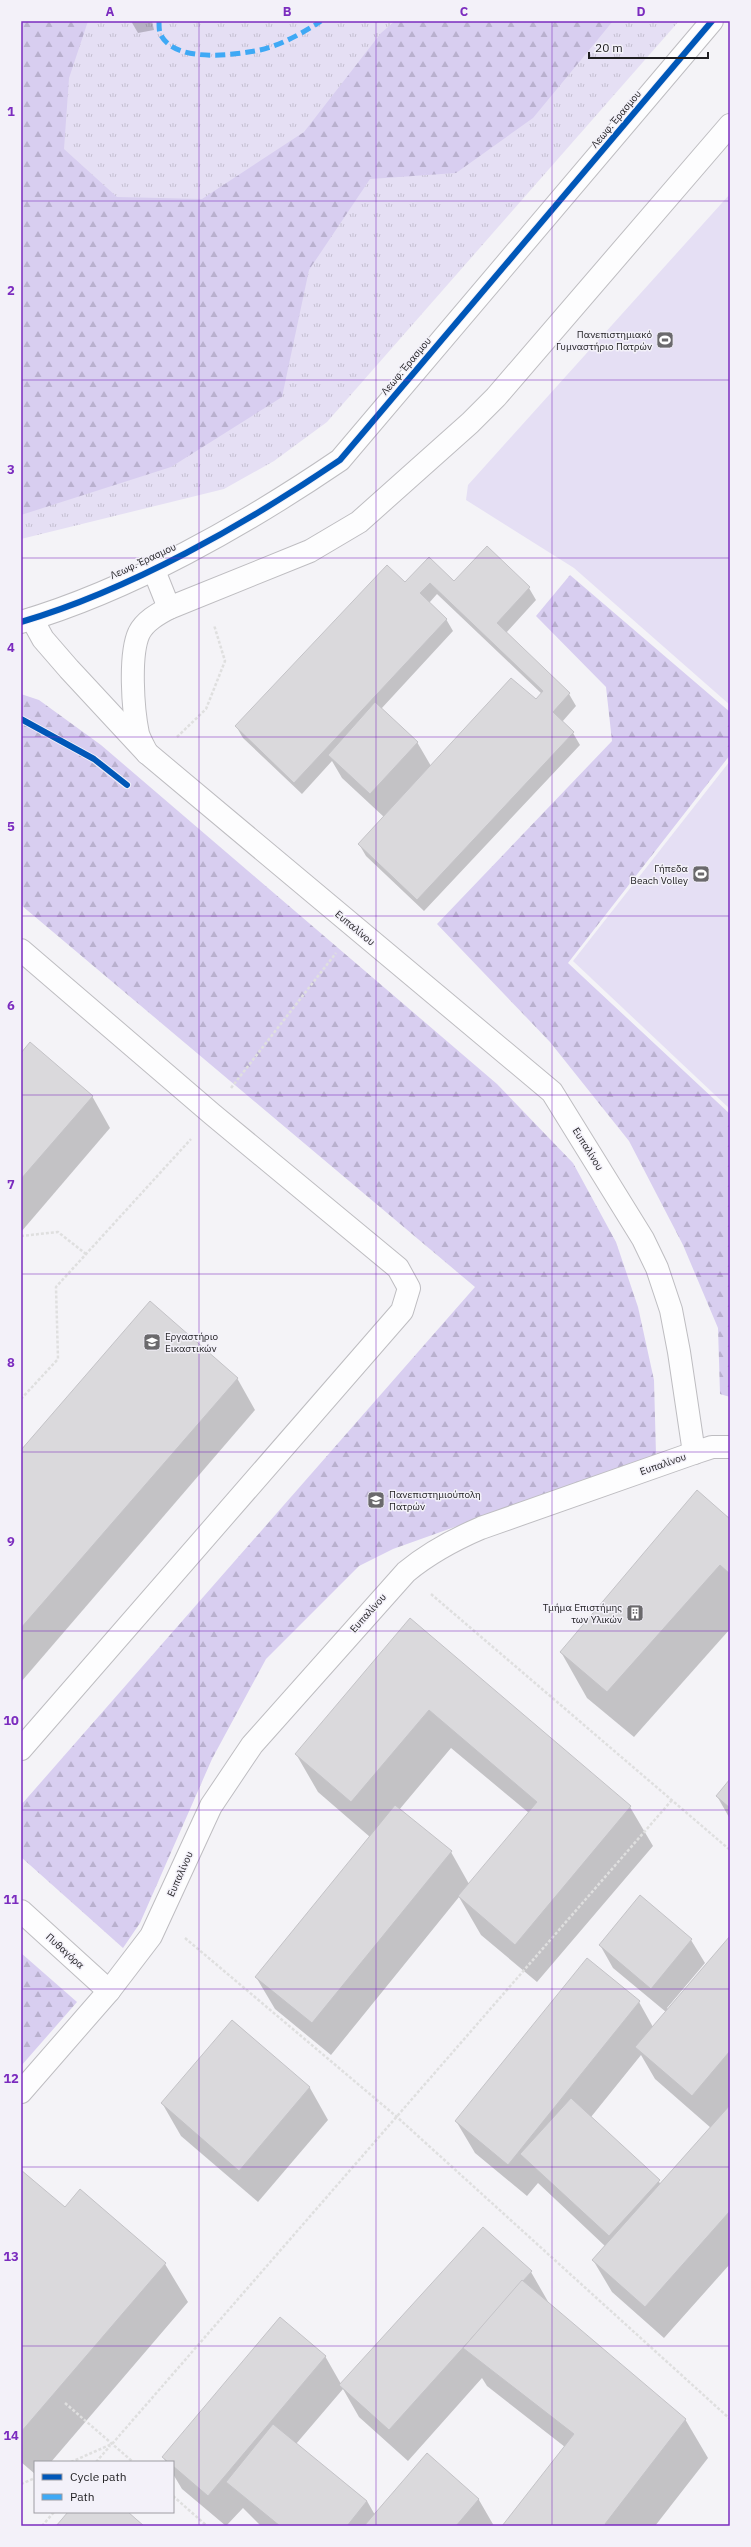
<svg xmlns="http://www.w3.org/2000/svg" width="751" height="2547" font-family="'IBM Plex Sans',sans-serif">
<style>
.grass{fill:url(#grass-tufts)}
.forest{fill:url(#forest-firs)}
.pitch{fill:#e5dff4}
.shadow{fill:#0003;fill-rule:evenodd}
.building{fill:#dad9dc;stroke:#c4c3c7}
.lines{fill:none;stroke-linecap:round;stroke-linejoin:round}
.service-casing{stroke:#bebdc1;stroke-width:24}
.minor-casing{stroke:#bebdc1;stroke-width:24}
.tertiary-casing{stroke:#bebdc1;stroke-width:24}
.path{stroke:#dfdfdf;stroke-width:2.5;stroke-dasharray:3 2;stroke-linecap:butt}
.service{stroke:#fdfdfe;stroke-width:22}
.minor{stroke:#fdfdfe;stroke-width:22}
.tertiary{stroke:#fdfdfe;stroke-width:22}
.quiet{stroke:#3fa9f5;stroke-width:5;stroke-dasharray:10 5;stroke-linecap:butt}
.cycleway-casing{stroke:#f3f1f9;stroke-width:8}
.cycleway{stroke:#0057b8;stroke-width:6}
.grid{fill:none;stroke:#7b2cbf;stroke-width:1;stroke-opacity:0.55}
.labels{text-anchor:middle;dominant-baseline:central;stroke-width:3;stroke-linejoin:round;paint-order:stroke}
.street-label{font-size:10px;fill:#1f1e21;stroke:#f3f1f9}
.poi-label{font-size:10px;fill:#1f1e21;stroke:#f3f1f9;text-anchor:end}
.neatline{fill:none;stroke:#7b2cbf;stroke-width:1.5}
.grid-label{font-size:13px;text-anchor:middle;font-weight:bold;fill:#7b2cbf}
</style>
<defs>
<pattern id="grass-tufts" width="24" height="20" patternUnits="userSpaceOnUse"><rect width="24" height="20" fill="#e5dff4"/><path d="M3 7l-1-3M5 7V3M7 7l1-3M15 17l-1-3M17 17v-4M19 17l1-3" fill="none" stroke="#c4bfd1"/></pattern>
<pattern id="forest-firs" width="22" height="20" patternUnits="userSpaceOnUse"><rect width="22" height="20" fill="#d8cef0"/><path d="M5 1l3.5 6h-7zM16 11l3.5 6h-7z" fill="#b9b0ce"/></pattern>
</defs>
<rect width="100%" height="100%" fill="#f4f3f7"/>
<path class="grass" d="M21 21H679L327 422 274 461 224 489 21 539Z"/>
<g class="forest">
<path d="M21 21H88L69 78 64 149 117 197 202 199 304 132 381 33 395 21H613L533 118 456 173 370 179 309 270 282 397 171 467 21 515Z"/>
<path d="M570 575 730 712V755L568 963 730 1114V1397L720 1394 718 1328 683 1245 629 1141 550 1042 437 924 612 741 606 687 536 616Z"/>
<path d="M21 694 39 700 101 745 497 1084 573 1163 616 1242 638 1307 654 1380 656 1455 393 1549 359 1566 266 1659 212 1759 140 1923 123 1948 21 1857V1805L475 1287 21 905Z"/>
<path d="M21 1953 77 2002 21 2066Z"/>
</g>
<g class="pitch">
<path d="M730 194V705L574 568 466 500 468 485Z"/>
<path d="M730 761V1109L573 961Z"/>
</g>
<g class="shadow">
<path d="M131 21H152L154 30 138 33Z"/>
<path d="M487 548 529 588 536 600 506 633 569 694 576 706 562 722 573 733 580 745 424 911 366 856 359 844 384 817 342 778 332 761 302 794 243 738 236 726 405 584 429 559 454 582ZM437 594 542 694 536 701 431 766 417 742 381 709 453 631 446 619 429 603Z"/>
<path d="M21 1055 92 1096 110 1128 21 1232Z"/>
<path d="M237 1378 255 1410 21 1682V1452Z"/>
<path d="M730 1520V1629L634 1737 587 1698 561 1652Z"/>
<path d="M410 1619 630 1807 653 1846 537 1982 481 1935 459 1897 331 2055 275 2009 256 1977 370 1837 318 1792 296 1754ZM451 1748 529 1813 469 1884 451 1852 399 1810Z"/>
<path d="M730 1781V1819L717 1796Z"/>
<path d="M640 1897 691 1940 705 1963 667 2008 668 2009 730 1937V2264L664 2338 612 2292 593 2260 605 2246 538 2183 527 2196 475 2153 456 2121 639 2002 653 2027 666 2012 613 1968 600 1945ZM641 2055 655 2079 711 2128 661 2184 591 2117Z"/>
<path d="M233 2021 310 2088 328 2120 258 2202 181 2136 162 2103Z"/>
<path d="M21 2171 65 2209 165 2264 188 2302 51 2462H35V2474L21 2462Z"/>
<path d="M531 2272 550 2305 685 2419 708 2458 655 2526H504L565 2447 487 2386 482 2378 408 2461 359 2417 343 2389 296 2444 367 2501 375 2515 427 2455 479 2500 494 2526H261L243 2508 226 2526 182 2489 173 2474V2462H166L163 2457 325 2356 341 2384Z"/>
</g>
<g class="building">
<path d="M487 546 530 587 497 623 570 693 553 712 574 732 417 900 358 844 511 678 536 699 543 691 430 583 420 593 447 619 294 783 235 726 387 565 405 582 429 557 454 581Z"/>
<path d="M375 702 418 742 370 794 328 755Z"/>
<path d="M30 1042 93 1096 21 1179V1053Z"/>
<path d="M150 1301 238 1378 21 1628V1450Z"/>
<path d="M697 1490 730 1519V1574L720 1565 607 1692 560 1652Z"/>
<path d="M410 1618 631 1806 515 1945 458 1896 537 1802 429 1710 351 1802 295 1754Z"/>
<path d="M730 1779V1808L716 1796Z"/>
<path d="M395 1805 452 1851 312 2023 255 1977Z"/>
<path d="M640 1895 692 1939 651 1989 599 1945Z"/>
<path d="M730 1936V2051L692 2096 635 2047Z"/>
<path d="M587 1958 640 2001 508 2165 455 2121Z"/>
<path d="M232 2020 310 2087 239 2171 161 2103Z"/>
<path d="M571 2098 660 2180 609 2236 520 2154Z"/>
<path d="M730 2105V2211L645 2307 592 2260Z"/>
<path d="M21 2170 65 2207 80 2189 166 2263 21 2432Z"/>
<path d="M483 2227 532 2271 389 2430 339 2385Z"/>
<path d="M522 2280 686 2419 605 2524 607 2526H502L574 2434 463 2348Z"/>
<path d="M280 2317 326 2356 208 2496 173 2466V2462H168L162 2457Z"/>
<path d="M273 2424 367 2501 347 2526H280L226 2482Z"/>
<path d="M427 2453 479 2499 456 2526H364Z"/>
<path d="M68 2512H128L144 2526H56Z"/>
</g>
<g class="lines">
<g class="service-casing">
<g id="service">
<path d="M32 619 43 639 69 669 147 753 552 1092 643 1239 657 1268 671 1310 679 1352 694 1453"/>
<path d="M21 950 212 1114 398 1268 409 1288 402 1311 21 1749"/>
<path d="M21 1911 109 1991"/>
<path d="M21 2092 109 1991 151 1936 211 1806 252 1745 406 1572C429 1553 453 1540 481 1528L694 1453 712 1447H730"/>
</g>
</g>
<g class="minor-casing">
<g id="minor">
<path d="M153 568 169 608 310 551 359 522 470 423 496 397 730 125"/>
<path d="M147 753C144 747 140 740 138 734 133 710 129 655 139 633 145 621 158 614 169 608"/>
</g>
</g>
<g class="tertiary-casing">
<path id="tertiary" d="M21 622C130 590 246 524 340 460L712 21"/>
</g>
<g class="path">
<path d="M177 737 206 709 225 661 214 625"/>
<path d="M231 1088 336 953"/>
<path d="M21 1236 58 1232 86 1254"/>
<path d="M21 1399 58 1359 56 1287 191 1139"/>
<path d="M431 1594 730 1850"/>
<path d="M185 1938 397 2117 730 2419"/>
<path d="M65 2403 133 2462"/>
<path d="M71 2462 112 2444 672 1800"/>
<path d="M96 2462 110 2446"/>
<path d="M21 2484 35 2478"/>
<path d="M173 2496 207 2526"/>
<path d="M42 2526 54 2512"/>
</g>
<use href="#service" class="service"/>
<use href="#minor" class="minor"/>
<use href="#tertiary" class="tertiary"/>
<path class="quiet" d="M159 21C159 25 159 30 160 33 173 64 235 55 260 50 281 45 303 33 321 21"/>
<g class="cycleway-casing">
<g id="cycleway">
<path d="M21 622C130 590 246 524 340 460L712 21"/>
<path d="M21 719 94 759 127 785"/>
</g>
</g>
<use href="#cycleway" class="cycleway"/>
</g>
<path class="grid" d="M199 21V2526M376 21V2526M552 21V2526M21 201H730M21 380H730M21 558H730M21 737H730M21 916H730M21 1095H730M21 1274H730M21 1452H730M21 1631H730M21 1810H730M21 1989H730M21 2167H730M21 2346H730"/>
<defs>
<g id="stadium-square" transform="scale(0.9)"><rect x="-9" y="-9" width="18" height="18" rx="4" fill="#6a696c" stroke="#f3f1f9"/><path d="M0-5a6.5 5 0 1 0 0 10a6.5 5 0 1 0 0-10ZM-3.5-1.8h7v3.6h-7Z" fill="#fff"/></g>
<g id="university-square" transform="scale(0.9)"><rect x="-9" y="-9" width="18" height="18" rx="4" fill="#6a696c" stroke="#f3f1f9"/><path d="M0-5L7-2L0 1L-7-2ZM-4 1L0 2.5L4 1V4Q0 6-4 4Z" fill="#fff"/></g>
<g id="building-square" transform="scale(0.9)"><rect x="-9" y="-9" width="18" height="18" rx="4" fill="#6a696c" stroke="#f3f1f9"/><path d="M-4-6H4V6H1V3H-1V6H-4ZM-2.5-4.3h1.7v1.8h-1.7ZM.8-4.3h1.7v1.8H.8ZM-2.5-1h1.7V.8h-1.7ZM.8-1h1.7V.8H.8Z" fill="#fff"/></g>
</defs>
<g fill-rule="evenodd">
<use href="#stadium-square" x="665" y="340"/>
<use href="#stadium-square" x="701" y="874"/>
<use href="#university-square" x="152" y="1342"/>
<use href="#university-square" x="376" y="1500"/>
<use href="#building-square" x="635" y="1613"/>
</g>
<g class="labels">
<g class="street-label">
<text transform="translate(616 119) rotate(-50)">Λεωφ. Έρασμου</text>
<text transform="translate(406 366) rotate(-50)">Λεωφ. Έρασμου</text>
<text transform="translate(143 561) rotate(-25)">Λεωφ. Έρασμου</text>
<text transform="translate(355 928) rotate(40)">Ευπαλίνου</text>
<text transform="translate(588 1149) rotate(58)">Ευπαλίνου</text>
<text transform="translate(663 1464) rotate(-19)">Ευπαλίνου</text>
<text transform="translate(368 1613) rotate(-48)">Ευπαλίνου</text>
<text transform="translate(180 1874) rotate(-66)">Ευπαλίνου</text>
<text transform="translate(65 1951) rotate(42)">Πυθαγόρα</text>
</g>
<g class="poi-label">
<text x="652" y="334">Πανεπιστημιακό<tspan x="652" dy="12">Γυμναστήριο Πατρών</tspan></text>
<text x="688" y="868">Γήπεδα<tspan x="688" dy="12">Beach Volley</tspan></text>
<text x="165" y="1336" text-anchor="start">Εργαστήριο<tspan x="165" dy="12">Εικαστικών</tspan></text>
<text x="389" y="1494" text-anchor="start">Πανεπιστημιούπολη<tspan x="389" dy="12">Πατρών</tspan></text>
<text x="622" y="1607">Τμήμα Επιστήμης<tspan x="622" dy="12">των Υλικών</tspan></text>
</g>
</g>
<rect width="751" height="2547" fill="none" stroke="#f3f1f9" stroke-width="44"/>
<rect x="34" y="2461" width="140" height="52" fill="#f3f1f9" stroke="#9e9da3"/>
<rect x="42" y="2474" width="20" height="6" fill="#0057b8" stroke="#9e9da3"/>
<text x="70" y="2481" font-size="12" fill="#1f1e21">Cycle path</text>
<rect x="42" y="2494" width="20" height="6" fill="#3fa9f5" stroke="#9e9da3"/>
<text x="70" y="2501" font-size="12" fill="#1f1e21">Path</text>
<path d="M589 52v6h119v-6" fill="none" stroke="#1f1e21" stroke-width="2"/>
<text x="595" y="52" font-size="12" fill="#1f1e21" stroke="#f3f1f9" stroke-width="3" paint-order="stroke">20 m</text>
<rect x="22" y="22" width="707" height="2503" class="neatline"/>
<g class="grid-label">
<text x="110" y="16">A</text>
<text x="287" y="16">B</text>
<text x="464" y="16">C</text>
<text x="641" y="16">D</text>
<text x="11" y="116">1</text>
<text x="11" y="295">2</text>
<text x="11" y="474">3</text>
<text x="11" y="652">4</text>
<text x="11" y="831">5</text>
<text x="11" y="1010">6</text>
<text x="11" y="1189">7</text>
<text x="11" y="1367">8</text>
<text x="11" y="1546">9</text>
<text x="11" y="1725">10</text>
<text x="11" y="1904">11</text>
<text x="11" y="2083">12</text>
<text x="11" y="2261">13</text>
<text x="11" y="2440">14</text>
</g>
</svg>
